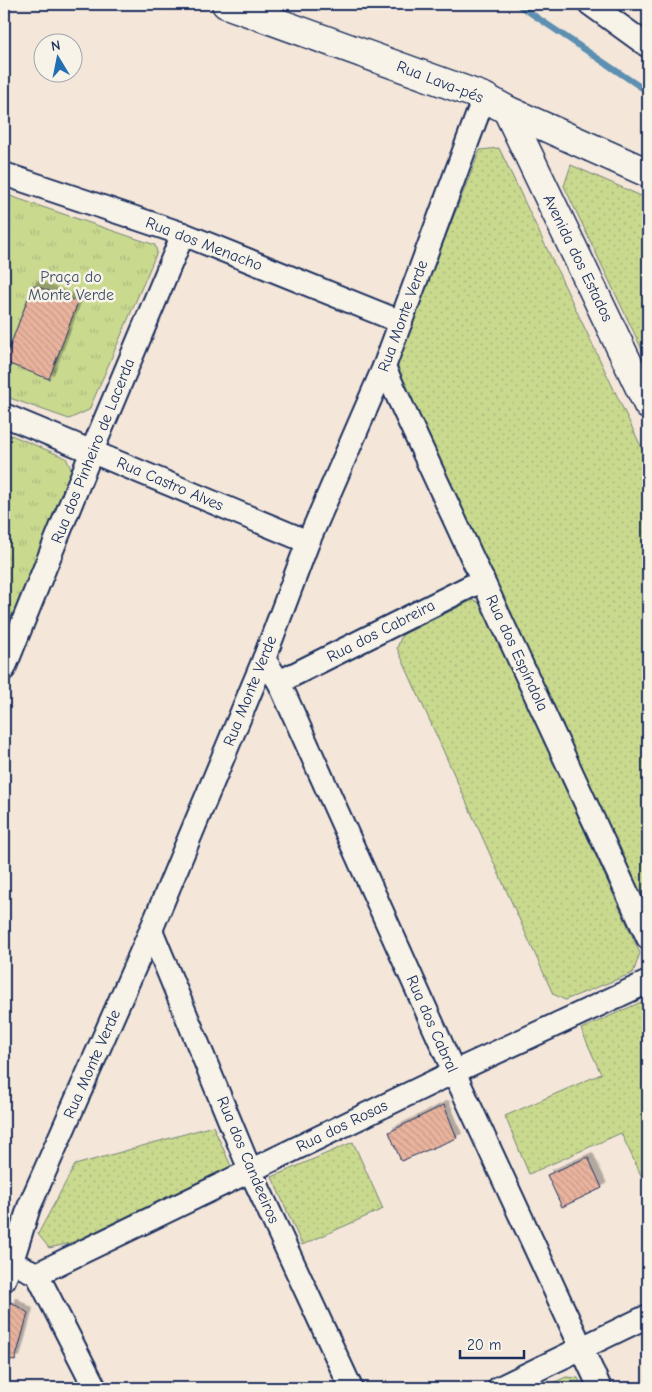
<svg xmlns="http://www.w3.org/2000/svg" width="652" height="1392" font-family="'Comic Neue',sans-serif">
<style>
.grass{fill:url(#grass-dots);stroke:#728476}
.park{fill:url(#park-tufts);stroke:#728476}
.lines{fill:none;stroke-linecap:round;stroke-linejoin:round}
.stream{stroke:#5c8fb1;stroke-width:6}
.building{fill:url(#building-back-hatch);stroke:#1b2f5e;filter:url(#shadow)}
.street-casing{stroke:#1b2f5e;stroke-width:26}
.secondary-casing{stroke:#1b2f5e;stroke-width:31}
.street{stroke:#f7f3e8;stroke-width:22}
.secondary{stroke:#f7f3e8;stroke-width:28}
.labels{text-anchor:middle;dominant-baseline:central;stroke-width:5;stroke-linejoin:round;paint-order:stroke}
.street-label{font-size:16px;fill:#1b2f5e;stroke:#f7f3e8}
.park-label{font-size:16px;fill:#3e5168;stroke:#f7f3e8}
</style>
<defs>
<pattern id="grass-dots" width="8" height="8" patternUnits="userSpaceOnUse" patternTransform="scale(1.25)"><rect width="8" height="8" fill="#c9d98e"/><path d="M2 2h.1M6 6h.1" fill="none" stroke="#acbb7d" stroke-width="1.8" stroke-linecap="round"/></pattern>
<pattern id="park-tufts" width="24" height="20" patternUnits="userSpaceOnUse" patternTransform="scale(1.25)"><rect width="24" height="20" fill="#c9d98e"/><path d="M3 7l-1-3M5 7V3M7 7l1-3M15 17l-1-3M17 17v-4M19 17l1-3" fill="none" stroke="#acbb7d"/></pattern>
<pattern id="building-back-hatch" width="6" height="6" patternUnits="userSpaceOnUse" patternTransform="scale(1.25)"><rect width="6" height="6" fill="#e9b39d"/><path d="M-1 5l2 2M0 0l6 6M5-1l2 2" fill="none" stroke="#c79a8a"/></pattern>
<filter id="shadow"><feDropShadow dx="4.5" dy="-4.5" stdDeviation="0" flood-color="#0004"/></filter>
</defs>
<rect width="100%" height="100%" fill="#f4e6d9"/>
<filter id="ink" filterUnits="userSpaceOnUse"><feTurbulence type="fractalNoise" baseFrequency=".02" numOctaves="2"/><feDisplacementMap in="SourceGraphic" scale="10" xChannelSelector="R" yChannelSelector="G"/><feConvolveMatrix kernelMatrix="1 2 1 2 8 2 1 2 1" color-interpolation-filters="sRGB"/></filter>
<g filter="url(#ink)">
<g class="grass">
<path d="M499 148 648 461V910L400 384 397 359 480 150Z"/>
<path d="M571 165 648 199V362L564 186Z"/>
<path d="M473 600 481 603 640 953 633 973 565 1000 553 994 397 648 402 635Z"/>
<path d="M648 999V1190L621 1133 529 1174 505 1116 601 1074 581 1029Z"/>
<path d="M213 1126 231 1166 71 1243 49 1248 38 1234 75 1165Z"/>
<path d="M353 1142 383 1209 302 1245 272 1177Z"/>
<path d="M566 1377 578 1378 583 1388H542Z"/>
</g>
<g class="park">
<path d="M4 194 155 245 157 252 89 410 69 419 4 396Z"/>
<path d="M4 432 66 458 72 471 4 636Z"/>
</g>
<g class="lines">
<path class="stream" d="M517 4 648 92"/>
</g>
<g class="building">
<path d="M33 285 78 302 49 379 4 362Z"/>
<path d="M444 1105 457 1138 401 1161 389 1132Z"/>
<path d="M588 1157 602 1188 562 1207 547 1175Z"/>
<path d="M11 1302 28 1313 15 1361 4 1358V1328Z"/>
</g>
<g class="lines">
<g class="street-casing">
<g id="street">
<path d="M590 4 648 46"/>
<path d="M4 174 183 234 401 322"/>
<path d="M384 367 648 938"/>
<path d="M4 415 308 542"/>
<path d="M264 659 279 682 454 1072 600 1388"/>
<path d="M4 669 92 451 183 234"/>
<path d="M279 682 483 580"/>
<path d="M151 930 250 1170 351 1388"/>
<path d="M24 1268 37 1274 95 1388"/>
<path d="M37 1274 454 1072 648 982"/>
<path d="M4 1280 12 1261 29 1207 151 930 264 659 308 542 384 367 484 97"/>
<path d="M499 1388 648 1316"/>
</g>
</g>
<g class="secondary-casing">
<g id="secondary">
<path d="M226 4 484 97 507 110 648 173"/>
<path d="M507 110 648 405"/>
</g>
</g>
<use href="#street" class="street"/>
<use href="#secondary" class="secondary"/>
</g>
</g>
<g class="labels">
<g class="street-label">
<text transform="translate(440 82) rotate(21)">Rua Lava-pés</text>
<text transform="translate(204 244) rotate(21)">Rua dos Menacho</text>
<text transform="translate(578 258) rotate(64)">Avenida dos Estados</text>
<text transform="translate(403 316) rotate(-70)">Rua Monte Verde</text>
<text transform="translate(93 451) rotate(-68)">Rua dos Pinheiro de Lacerda</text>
<text transform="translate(170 484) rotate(23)">Rua Castro Alves</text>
<text transform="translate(381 631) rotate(-27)">Rua dos Cabreira</text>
<text transform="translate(517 653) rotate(65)">Rua dos Espíndola</text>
<text transform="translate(250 691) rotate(-68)">Rua Monte Verde</text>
<text transform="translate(432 1024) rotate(66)">Rua dos Cabral</text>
<text transform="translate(92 1064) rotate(-66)">Rua Monte Verde</text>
<text transform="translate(342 1126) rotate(-26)">Rua dos Rosas</text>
<text transform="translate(248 1160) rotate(67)">Rua dos Candeeiros</text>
</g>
<g class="park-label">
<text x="71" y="277">Praça do<tspan x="71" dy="18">Monte Verde</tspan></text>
</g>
</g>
<rect width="652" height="1392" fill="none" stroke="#f7f3e8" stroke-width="20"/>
<rect x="10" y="10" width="632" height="1372" fill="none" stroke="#1b2f5e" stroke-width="2" filter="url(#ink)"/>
<g transform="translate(58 58) rotate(350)"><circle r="24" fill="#f7f3e8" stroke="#9fa5b1"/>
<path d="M0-4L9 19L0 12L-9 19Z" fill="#1f6fb2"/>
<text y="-8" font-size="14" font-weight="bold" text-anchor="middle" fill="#1b2f5e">N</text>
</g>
<path d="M460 1350v8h64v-8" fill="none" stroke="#1b2f5e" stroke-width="2.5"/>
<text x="467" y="1350" font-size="15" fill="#1b2f5e" stroke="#f7f3e8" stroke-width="4" paint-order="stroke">20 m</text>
</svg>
